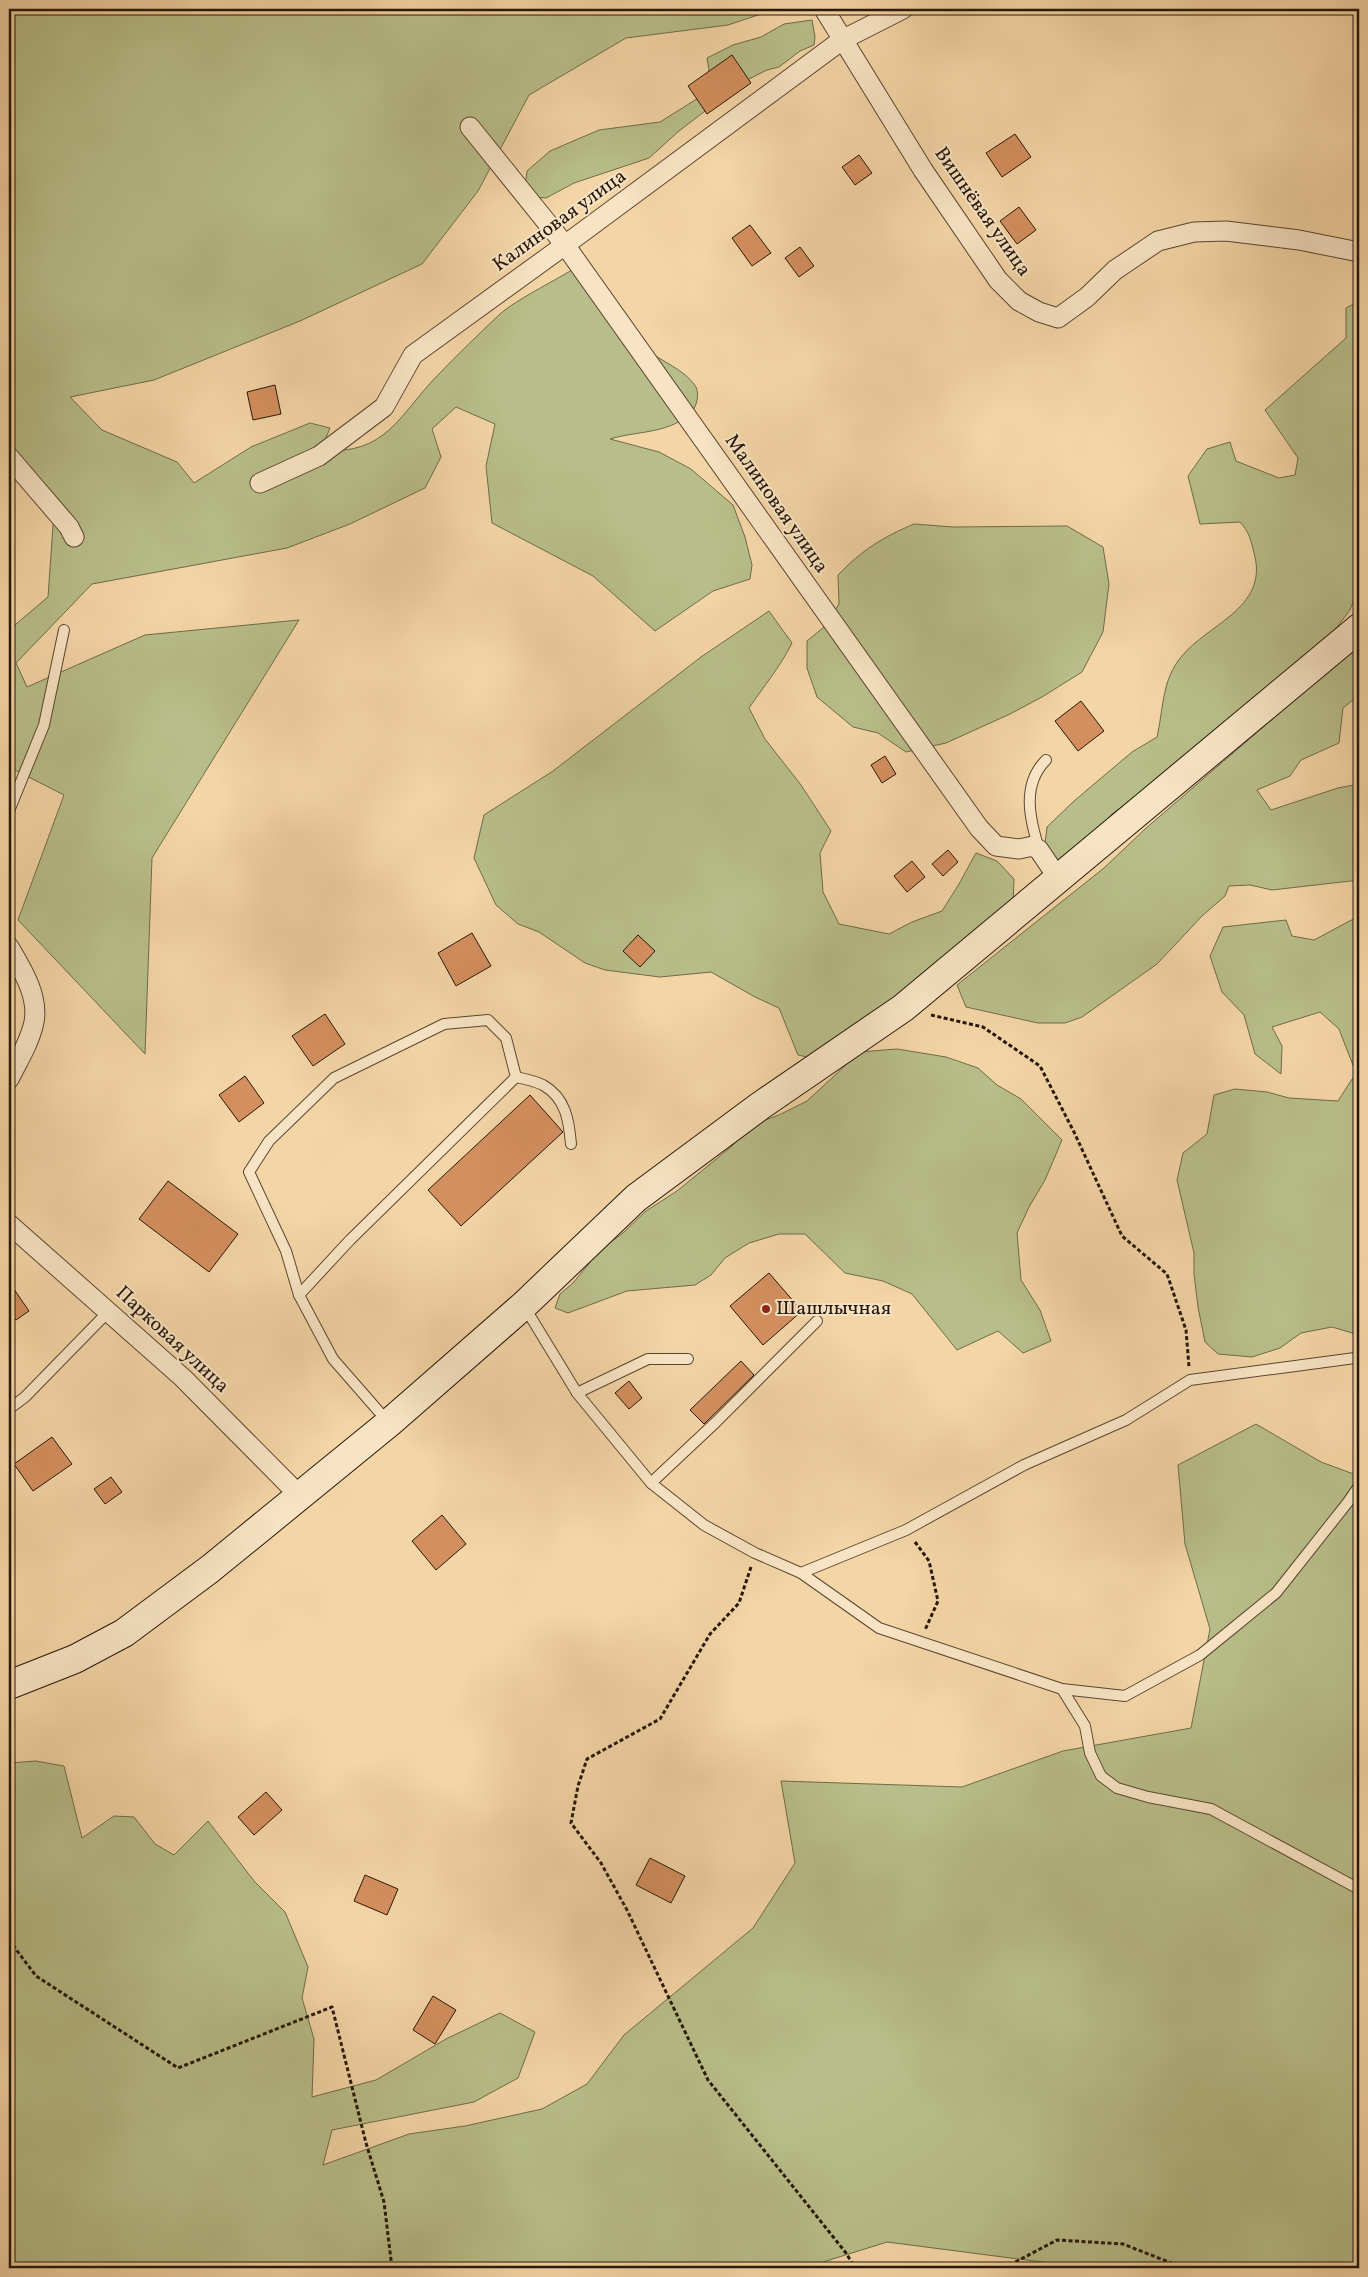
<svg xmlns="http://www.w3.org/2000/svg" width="1368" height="2277" font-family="Vollkorn,serif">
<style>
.green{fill:#b8be89;stroke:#6f6a4a}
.building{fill:#d48f5f;stroke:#26170a}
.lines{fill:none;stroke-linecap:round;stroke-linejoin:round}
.service-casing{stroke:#5a4631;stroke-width:12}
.minor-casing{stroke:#5a4631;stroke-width:21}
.secondary-casing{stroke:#26170a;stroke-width:30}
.path{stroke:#26170a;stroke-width:3;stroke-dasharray:4 2.5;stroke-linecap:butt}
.service{stroke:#f8e4c5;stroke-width:10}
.minor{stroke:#f8e4c5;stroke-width:19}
.secondary{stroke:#f8e4c5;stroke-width:28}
.poi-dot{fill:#8f2418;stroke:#f8e4c5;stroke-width:2}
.labels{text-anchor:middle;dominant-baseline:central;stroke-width:4;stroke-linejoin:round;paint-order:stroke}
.street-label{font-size:20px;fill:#26170a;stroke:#f8e4c5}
.poi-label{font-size:20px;fill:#26170a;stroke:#f8e4c5;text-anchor:start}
</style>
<rect width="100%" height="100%" fill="#f4d5a6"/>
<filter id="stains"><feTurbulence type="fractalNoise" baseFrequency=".004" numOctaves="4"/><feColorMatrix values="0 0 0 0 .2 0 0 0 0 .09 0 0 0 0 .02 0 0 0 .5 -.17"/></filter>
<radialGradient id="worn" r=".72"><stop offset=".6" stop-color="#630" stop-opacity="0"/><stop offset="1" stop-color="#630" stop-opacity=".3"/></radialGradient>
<g class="green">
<path d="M9 9H776L728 25 626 38 529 95 478 191 422 264 300 321 154 380 70 397 102 430 177 462 194 483 251 447 310 423 330 428 321 450C386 456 399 415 437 376 457 355 479 334 500 314 516 300 552 282 572 270 596 296 620 323 645 348 661 362 685 369 696 387 700 396 696 409 689 415 666 434 636 431 610 439L659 452 691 469 733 505 745 537 752 565 750 579 713 591 655 631 593 576 492 523 486 466 495 424 456 407 432 429 441 457 425 488 350 524 287 548 92 584 16 663 27 687 145 635 299 620 152 858 145 1054 18 920 64 795 9 767V630L48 597 55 497 9 473Z"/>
<path d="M812 20 815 37 814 45 800 51 779 67 767 70 743 82 679 131 649 158 574 183 546 198 524 196 527 171 550 151 599 130 660 122 703 95 709 70 707 58 733 45 761 37 784 24Z"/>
<path d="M1359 301V585L1350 610 1331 635 1183 761 1112 814 1080 851 1060 863 1043 860 1047 827 1074 801 1132 752 1157 737C1163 711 1162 683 1178 661 1204 624 1270 610 1254 553 1251 540 1249 532 1240 522L1200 524 1188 476 1207 449 1230 442 1236 461 1279 478 1295 475 1298 458 1265 410 1346 338V308Z"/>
<path d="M914 524 953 527 1067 526 1103 547 1109 584 1103 632 1082 672 1042 697 1010 714 946 743 906 752 878 733 853 727 817 697 807 668V641L824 627 839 604 838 575C862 550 883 537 914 524Z"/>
<path d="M769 611 792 643C780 667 764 686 749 708L765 739 801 785 831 831 820 853 823 892 839 924 889 934 912 922 942 911 959 884 976 853 997 861 1014 879 1013 905 976 938 812 1058 798 1055 779 1008 755 997 711 972 660 977 605 970 585 963 539 932 518 924 496 905 474 858 484 815 553 771 701 657Z"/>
<path d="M1359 639V695L1343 708 1339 743 1301 760 1290 776 1257 790 1271 810 1338 788 1359 784V880L1272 890 1250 885 1229 886 1225 896 1202 916 1157 964 1082 1017 1065 1023H1038L966 1007 957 985 1104 868 1145 829 1283 710 1338 657Z"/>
<path d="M1359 916V1335L1332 1327 1301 1333 1280 1348 1252 1357 1218 1354 1205 1342 1198 1307 1194 1274V1253L1177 1180 1183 1153 1207 1134 1214 1095 1235 1089 1267 1092 1289 1098 1338 1101 1356 1073 1339 1029 1320 1012 1272 1027 1282 1046 1281 1074 1255 1054 1244 1015 1222 992 1210 956 1223 927 1286 920 1292 936 1314 940Z"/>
<path d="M897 1049 946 1057 978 1068 997 1085 1021 1099 1062 1140 1045 1180 1029 1207 1017 1233 1021 1280 1040 1310 1051 1341 1023 1353 998 1331 957 1350 912 1294 883 1281 845 1273 805 1234H779L749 1243 725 1258 711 1275 695 1285 627 1291 568 1313 555 1308 560 1294 573 1283 600 1250 623 1233 646 1211 677 1191 731 1147 754 1124 779 1115 807 1101 860 1052Z"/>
<path d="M1256 1424 1321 1462 1359 1476V2268H1088L887 2242 804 2268H9V1763L36 1761 64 1766 82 1838 114 1816 134 1817 155 1844 174 1855 208 1821 254 1881 285 1912 308 1967 302 1998 314 2039 312 2097 376 2080 446 2039 500 2013 535 2032 518 2078 474 2102 332 2130 323 2165 409 2134 465 2126 542 2109 587 2084 624 2035 753 1928 795 1863 781 1781 962 1787 1063 1751 1191 1728 1210 1629 1185 1544 1178 1465Z"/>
</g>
<g class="building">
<path d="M732 55 751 83 707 114 688 86Z"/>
<path d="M1015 134 1031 157 1002 177 986 153Z"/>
<path d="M859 155 872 173 855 185 842 167Z"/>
<path d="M1019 207 1036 230 1017 244 1000 221Z"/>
<path d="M750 225 771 253 752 266 732 238Z"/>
<path d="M800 247 814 266 799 277 785 258Z"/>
<path d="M275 385 281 414 253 420 247 392Z"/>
<path d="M1081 701 1104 731 1078 751 1055 721Z"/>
<path d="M885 756 896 774 882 783 871 765Z"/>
<path d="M948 850 958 862 943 876 932 864Z"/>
<path d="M912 861 925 877 907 892 894 876Z"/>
<path d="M472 933 491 966 456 986 438 953Z"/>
<path d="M638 935 655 951 640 967 623 951Z"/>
<path d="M325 1014 345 1044 313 1066 292 1036Z"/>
<path d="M245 1076 264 1103 239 1122 219 1095Z"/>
<path d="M530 1095 563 1132 461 1226 428 1190Z"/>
<path d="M168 1181 238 1234 209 1272 139 1219Z"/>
<path d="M769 1273 802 1311 763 1345 730 1306Z"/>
<path d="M9 1282 29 1311 16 1320 9 1311Z"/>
<path d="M741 1361 754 1375 704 1424 690 1410Z"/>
<path d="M629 1381 642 1398 629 1409 615 1393Z"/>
<path d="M52 1437 72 1464 33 1491 14 1464Z"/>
<path d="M111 1477 122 1492 105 1504 94 1489Z"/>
<path d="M442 1515 466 1544 436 1570 412 1541Z"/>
<path d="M266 1792 282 1810 254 1835 238 1817Z"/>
<path d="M650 1858 685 1876 671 1903 636 1885Z"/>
<path d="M365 1875 398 1889 387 1915 354 1901Z"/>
<path d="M433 1996 456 2010 435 2044 413 2030Z"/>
</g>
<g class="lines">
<g class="service-casing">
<g id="service">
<path d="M9 811 44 725 64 630"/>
<path d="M1039 849C1030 820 1021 785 1046 760"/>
<path d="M299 1295 350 1240 516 1077"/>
<path d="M524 1306 577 1393 651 1483 704 1525 755 1553 801 1573 879 1628 1062 1689 1125 1696 1200 1655 1276 1593 1348 1502 1359 1486"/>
<path d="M577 1393 648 1359H688"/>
<path d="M9 1409 25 1397 109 1311"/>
<path d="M388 1422 333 1359 299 1295 286 1251 249 1172 269 1141 334 1078 444 1024 488 1020 506 1038 516 1077C525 1079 535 1081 543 1085 566 1098 569 1121 571 1144"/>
<path d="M651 1483 716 1422 817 1321"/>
<path d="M801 1573 906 1530 1024 1465 1126 1420 1190 1380 1355 1358 1359 1361"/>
<path d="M1062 1689 1085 1726 1090 1753 1101 1776 1117 1788 1148 1797 1211 1809 1359 1889"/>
</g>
</g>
<g class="minor-casing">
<g id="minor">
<path d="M824 9 923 170 998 280 1019 301 1039 312 1058 318 1087 297 1115 270 1158 241 1194 232 1226 231 1299 240 1359 252"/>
<path d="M470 127 565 245 979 828 996 846 1019 849 1033 846 1039 850 1058 878"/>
<path d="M9 457 69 527 74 537"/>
<path d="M260 483 319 456 384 407 413 355 565 245 842 40 903 9"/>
<path d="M9 947C22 969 39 996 34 1022 30 1042 18 1061 9 1079"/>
<path d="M9 1224 183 1378 299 1495"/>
</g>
</g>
<g class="secondary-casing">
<path id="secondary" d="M9 1685 75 1659 124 1633 210 1569 389 1423 524 1305 636 1198 760 1106 903 1008 1359 628"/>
</g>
<g class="path">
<path d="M931 1015 983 1027 1040 1066 1074 1132 1122 1236 1167 1274 1186 1330 1189 1367"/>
<path d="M915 1542 929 1561 938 1601 925 1630"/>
<path d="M751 1567 739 1603 710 1634 660 1719 587 1759 578 1786 571 1823 601 1863 627 1910 708 2080 846 2253 855 2268"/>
<path d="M9 1940 36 1976 178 2068 332 2007 366 2143 384 2202 392 2268"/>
<path d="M1004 2268 1057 2240 1123 2244 1184 2268"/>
</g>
<use href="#service" class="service"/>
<use href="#minor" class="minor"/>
<use href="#secondary" class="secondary"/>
</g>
<circle class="poi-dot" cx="766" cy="1309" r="5"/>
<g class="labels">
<g class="street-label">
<text transform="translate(982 212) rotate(55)">Вишнёвая улица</text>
<text transform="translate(560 221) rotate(-36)">Калиновая улица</text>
<text transform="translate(776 504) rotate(55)">Малиновая улица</text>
<text transform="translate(172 1340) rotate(43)">Парковая улица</text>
</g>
<g class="poi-label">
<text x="776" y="1309">Шашлычная</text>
</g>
</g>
<rect width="1368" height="2277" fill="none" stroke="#f4d5a6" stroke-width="30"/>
<rect x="10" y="10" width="1348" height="2257" fill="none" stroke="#26170a" stroke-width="2.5"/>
<rect x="15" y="15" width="1338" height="2247" fill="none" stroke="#26170a"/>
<rect width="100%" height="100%" filter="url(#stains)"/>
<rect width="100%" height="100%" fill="url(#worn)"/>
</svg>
